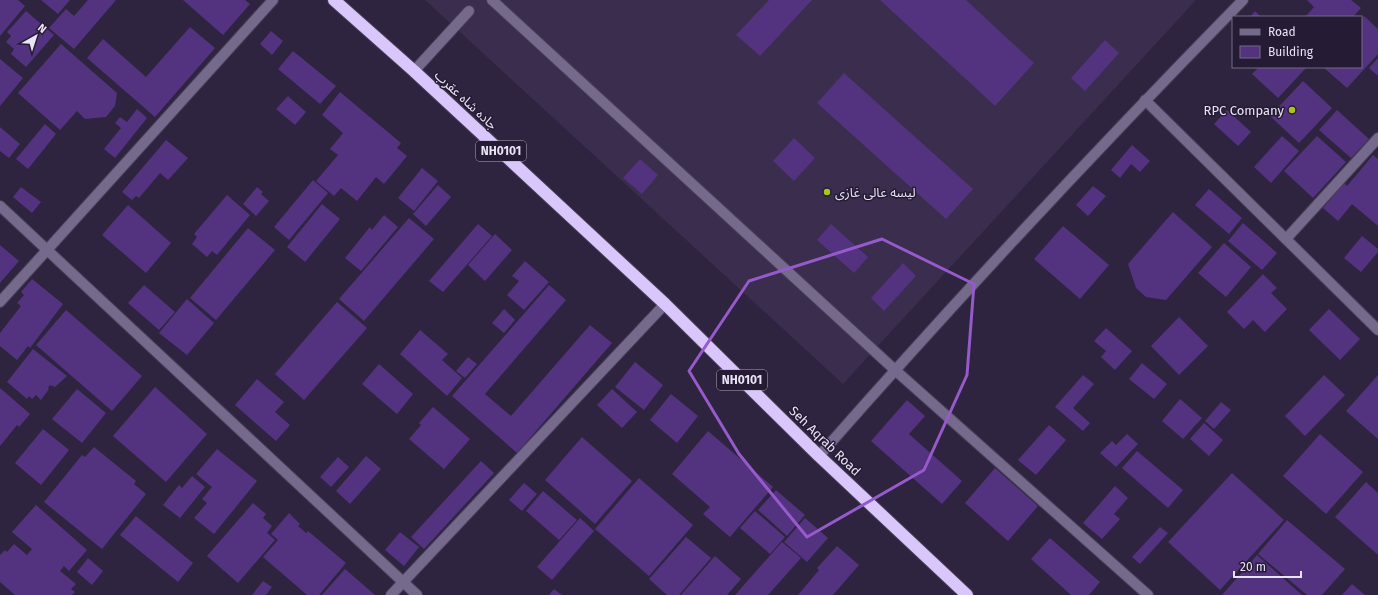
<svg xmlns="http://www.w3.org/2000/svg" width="1378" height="595" font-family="'Fira Sans','Noto Sans Arabic',sans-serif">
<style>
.built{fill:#3a2d4d}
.building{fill:#53327f}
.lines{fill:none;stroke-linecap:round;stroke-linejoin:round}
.minor-casing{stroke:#483f58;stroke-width:12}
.highway-casing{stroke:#483f58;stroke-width:14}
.minor{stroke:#75698c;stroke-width:10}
.highway{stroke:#d9c7fc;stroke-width:12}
.marked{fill:none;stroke:#965acc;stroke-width:3;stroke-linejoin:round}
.poi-dot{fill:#a9c71b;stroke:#251b35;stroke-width:1.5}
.labels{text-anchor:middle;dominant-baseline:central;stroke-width:3;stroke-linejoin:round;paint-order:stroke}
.shield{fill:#251b35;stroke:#aea7bb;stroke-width:1}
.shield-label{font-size:12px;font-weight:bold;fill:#e9e3f5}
.street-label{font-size:13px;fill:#e9e3f5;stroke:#251b35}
.poi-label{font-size:13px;fill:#e9e3f5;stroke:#251b35;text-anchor:end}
</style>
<rect width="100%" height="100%" fill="#2e243f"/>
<path class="built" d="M425 0H1196L843 384Z"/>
<g class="building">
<path d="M0 0H18L25 6 0 36Z"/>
<path d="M41 0H70L58 14Z"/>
<path d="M88 0H116L74 49 49 28 66 9 74 16Z"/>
<path d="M183 0H245L250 4 223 35Z"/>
<path d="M769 0H812L760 56 736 35Z"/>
<path d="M880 0H966L1034 63 995 106Z"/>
<path d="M1307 0H1351L1361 8 1353 17H1305L1314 7Z"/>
<path d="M26 11 54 35 26 67 11 54 14 49 6 42 11 36 7 32Z"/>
<path d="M1255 11 1261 17H1250Z"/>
<path d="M1364 16 1378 29V54L1347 88 1323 67H1361V20Z"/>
<path d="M190 27 215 48 155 117 87 58 103 39 146 77Z"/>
<path d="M271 31 283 41 272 55 260 44Z"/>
<path d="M1105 40 1119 53 1085 91 1071 78Z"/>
<path d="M61 44 117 93 115 106 106 117 85 119 77 111 60 130 18 93Z"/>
<path d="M293 51 336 86 320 104 278 69Z"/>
<path d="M1378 58V76L1369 68Z"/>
<path d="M0 59 23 78 0 106Z"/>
<path d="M1259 67H1307L1278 98 1252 74Z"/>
<path d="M844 73 973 189 946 219 817 103Z"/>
<path d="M1303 81 1332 108 1299 143 1270 116Z"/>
<path d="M340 92 401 143 397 148 407 156 384 184 376 177 357 201 341 188 334 196 316 181 338 155 330 149 343 133 322 115Z"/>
<path d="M288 96 306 112 295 125 276 109Z"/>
<path d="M137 109 147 118 115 158 104 149 121 128 115 123 120 117 127 122Z"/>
<path d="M1227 110 1251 132 1238 146 1214 124Z"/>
<path d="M1337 110 1369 139 1351 158 1319 130Z"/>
<path d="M45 124 56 134 28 169 16 159Z"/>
<path d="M0 127 20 144 9 158 0 151Z"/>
<path d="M1282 136 1299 151 1271 183 1254 167Z"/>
<path d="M1317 136 1346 162 1313 198 1284 171Z"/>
<path d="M794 138 815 158 794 181 773 161Z"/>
<path d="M166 140 188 158 168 180 160 173 139 198 136 196 132 200 122 192Z"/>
<path d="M1132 145 1150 161 1140 172 1131 164 1120 178 1111 170Z"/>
<path d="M1373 155 1378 159V226L1352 204 1338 221 1323 208 1344 183 1347 186Z"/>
<path d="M640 159 658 175 642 194 623 178Z"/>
<path d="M422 168 438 181 414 211 398 198Z"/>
<path d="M313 180 328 193 289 240 274 227Z"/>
<path d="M438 185 451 197 426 226 413 214Z"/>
<path d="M1093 186 1106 196 1088 216 1076 205Z"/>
<path d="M21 187 41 202 32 213 13 197Z"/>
<path d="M257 187 263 192 261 194 269 201 256 216 243 204Z"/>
<path d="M1209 189 1242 218 1229 234 1195 205Z"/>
<path d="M227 195 250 215 217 255 212 251 207 257 192 244 197 237 194 234Z"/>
<path d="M322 204 340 219 305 262 287 247Z"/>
<path d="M128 205 171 243 146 273 102 235Z"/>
<path d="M1173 212 1212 247 1166 300 1146 297 1136 288 1128 264Z"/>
<path d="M384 215 398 227 361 271 345 258 370 227 372 230Z"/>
<path d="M409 218 434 239 364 321 339 299Z"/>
<path d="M1243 223 1277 253 1262 270 1228 241Z"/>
<path d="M478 224 492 236 443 292 429 281Z"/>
<path d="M831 224 868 257 854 273 817 240Z"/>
<path d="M1063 226 1109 265 1080 299 1034 259Z"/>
<path d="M248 228 275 250 216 320 190 298Z"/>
<path d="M495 234 512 250 485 281 468 265Z"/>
<path d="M1362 236 1378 249V252L1361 272 1344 258Z"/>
<path d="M1224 243 1251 267 1226 297 1198 273Z"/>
<path d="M0 245 19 261 0 283Z"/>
<path d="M525 261 549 282 524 310 507 295 519 281 512 276Z"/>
<path d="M903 263 916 276 884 311 871 298Z"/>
<path d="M1263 274 1277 288 1271 293 1287 309 1265 332 1253 320 1244 329 1227 312Z"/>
<path d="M32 279 63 304 30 348 28 346 17 360 0 346V333L21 306 17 303 24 295 21 292Z"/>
<path d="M144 285 175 312 159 330 128 303Z"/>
<path d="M549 285 566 300 485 394 511 416 590 325 612 343 517 453 452 396Z"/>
<path d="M187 299 214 323 187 355 159 333Z"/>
<path d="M337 302 367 328 304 400 275 374Z"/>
<path d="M504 309 515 320 504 333 492 323Z"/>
<path d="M1329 309 1360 339 1340 360 1309 330Z"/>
<path d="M66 310 142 376 112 411 36 345Z"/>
<path d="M1179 317 1208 346 1179 375 1151 346Z"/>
<path d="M1106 328 1132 351 1115 370 1101 357 1106 351 1094 341Z"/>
<path d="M420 330 448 354 442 360 462 378 447 396 400 354Z"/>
<path d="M33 349 67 376 55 387 50 385 48 388 49 389 41 400 36 395 32 399 29 396 27 399 7 382Z"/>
<path d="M468 357 477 364 465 378 456 371Z"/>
<path d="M635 362 663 385 644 410 615 387Z"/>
<path d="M1142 363 1167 384 1154 399 1129 379Z"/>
<path d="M379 364 413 394 397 414 362 384Z"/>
<path d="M1083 375 1094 384 1073 408 1090 423 1083 431 1055 407Z"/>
<path d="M1324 375 1345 395 1305 436 1285 416Z"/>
<path d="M1378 375V439L1346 411Z"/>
<path d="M257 379 284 402 275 412 290 425 276 441 235 405Z"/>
<path d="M155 387 207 434 166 482 113 436Z"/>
<path d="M0 388 30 414 19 427 17 425 0 446Z"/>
<path d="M77 389 106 413 82 443 52 419Z"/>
<path d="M612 389 637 412 622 428 597 405Z"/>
<path d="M671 394 698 416 677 443 650 420Z"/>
<path d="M1180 399 1202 418 1183 439 1162 421Z"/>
<path d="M907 400 925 416 909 434 962 481 942 504 871 441Z"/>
<path d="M1221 402 1231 410 1214 429 1205 421Z"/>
<path d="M433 407 470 439 444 469 409 439 421 425 419 423Z"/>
<path d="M1204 423 1223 440 1209 456 1190 439Z"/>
<path d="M1049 425 1066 440 1036 475 1018 460Z"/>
<path d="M43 429 69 450 41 485 15 463Z"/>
<path d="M708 431 773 487 730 537 703 514 710 507 672 474Z"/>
<path d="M1127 434 1138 444 1116 467 1100 453 1112 441 1116 445Z"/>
<path d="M1320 434 1363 472 1326 514 1283 476Z"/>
<path d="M582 437 632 481 595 524 545 480Z"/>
<path d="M94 447 136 481 134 484 146 494 102 549 44 502 82 455 85 457Z"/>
<path d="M217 449 257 481 214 534 194 518 207 503 202 499 212 487 196 474Z"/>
<path d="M1137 451 1183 490 1168 508 1122 468Z"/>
<path d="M366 456 381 469 350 504 336 491Z"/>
<path d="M338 457 349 467 331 487 320 477Z"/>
<path d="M481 461 494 473 424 549 411 537Z"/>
<path d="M995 468 1038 506 1008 541 965 503Z"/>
<path d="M1232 473 1284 520 1220 590 1168 542Z"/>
<path d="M192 476 205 487 180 518 163 505 179 485 182 488Z"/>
<path d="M639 478 693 525 649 576 595 529Z"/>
<path d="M1366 482 1378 493V555L1335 517Z"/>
<path d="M524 483 537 494 522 511 509 500Z"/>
<path d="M1115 486 1128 498 1114 514 1120 519 1102 539 1083 523Z"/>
<path d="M776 490 805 515 787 536 758 510Z"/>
<path d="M543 491 577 520 559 540 526 511Z"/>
<path d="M253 503 266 514 263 518 272 526 267 533 275 540 238 583 207 556Z"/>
<path d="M36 505 87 550 69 571 64 566 60 571 76 584 71 589 75 592 72 595H15L0 582V555L5 550 7 552 14 544 27 555 32 549 12 532Z"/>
<path d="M755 511 785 537 770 554 740 528Z"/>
<path d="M289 513 300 524 298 526 306 533 308 531 346 563 319 595H307L263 557 278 540 271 534Z"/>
<path d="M136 516 193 563 178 582 120 535Z"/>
<path d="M580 518 594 531 552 580 537 567Z"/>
<path d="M805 518 828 538 807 562 784 542Z"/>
<path d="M1287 520 1345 569 1322 595H1307L1258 554Z"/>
<path d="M1160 527 1168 533 1140 564 1132 557Z"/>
<path d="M400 532 419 547 404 566 385 550Z"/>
<path d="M686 537 711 558 679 595H667L649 579Z"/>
<path d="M1050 538 1100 582 1089 595H1071L1031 559Z"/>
<path d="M782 542 801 558 768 595H735Z"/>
<path d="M837 546 859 565 833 595H798L819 570 817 568Z"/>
<path d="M1257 555 1302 595H1222Z"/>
<path d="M715 556 741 579 727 595H681Z"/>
<path d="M88 558 103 571 92 585 77 572Z"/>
<path d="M345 569 375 595H322Z"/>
<path d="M263 581 272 587 266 595H252Z"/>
<path d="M1352 584 1365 595H1342Z"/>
<path d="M554 589 562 595H549Z"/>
</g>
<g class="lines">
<g class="minor-casing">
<g id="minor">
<path d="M492 0 895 370 1148 595"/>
<path d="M414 71 469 11"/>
<path d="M1145 100 1378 330"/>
<path d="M0 206 417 595"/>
<path d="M1286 239 1378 138"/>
<path d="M0 302 273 0"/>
<path d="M819 456C956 300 1098 148 1243 0"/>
<path d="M391 595 665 304"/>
</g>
</g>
<g class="highway-casing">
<path id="highway" d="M334 0 414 71 665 304 819 456 967 595"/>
</g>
<use href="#minor" class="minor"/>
<use href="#highway" class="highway"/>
</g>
<path class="marked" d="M882 239 974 284 967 375 924 470 807 537 739 454 689 371 749 281Z"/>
<g class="poi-dot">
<circle cx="1292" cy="110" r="4"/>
<circle cx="827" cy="192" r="4"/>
</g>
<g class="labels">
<g class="shield">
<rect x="476" y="141" width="50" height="20" rx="3"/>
<rect x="717" y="370" width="50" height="20" rx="3"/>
</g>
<g class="shield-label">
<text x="501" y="151">NH0101</text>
<text x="742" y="380">NH0101</text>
</g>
<g class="street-label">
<text transform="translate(466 100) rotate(43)">جاده شاه عقرب</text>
<text transform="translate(825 441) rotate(44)">Seh Aqrab Road</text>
</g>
<g class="poi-label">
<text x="1284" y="110">RPC Company</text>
<text x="835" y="192" text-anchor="start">لیسه عالی غازی</text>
</g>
</g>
<rect x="1232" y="16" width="130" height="52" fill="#251b35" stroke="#736b82"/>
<rect x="1240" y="29" width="20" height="6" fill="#75698c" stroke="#736b82"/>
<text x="1268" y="36" font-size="12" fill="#e9e3f5">Road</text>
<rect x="1240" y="46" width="20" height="12" fill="#53327f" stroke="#736b82"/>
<text x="1268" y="56" font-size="12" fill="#e9e3f5">Building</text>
<g transform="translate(36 36) rotate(39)" stroke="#251b35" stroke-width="3" paint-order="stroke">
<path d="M0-3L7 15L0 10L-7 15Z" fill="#e9e3f5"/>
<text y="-6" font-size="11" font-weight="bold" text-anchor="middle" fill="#e9e3f5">N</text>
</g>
<path d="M1234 571v6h67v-6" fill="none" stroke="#e9e3f5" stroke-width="2"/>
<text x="1240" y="571" font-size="12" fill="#e9e3f5" stroke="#251b35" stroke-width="3" paint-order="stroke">20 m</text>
</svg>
